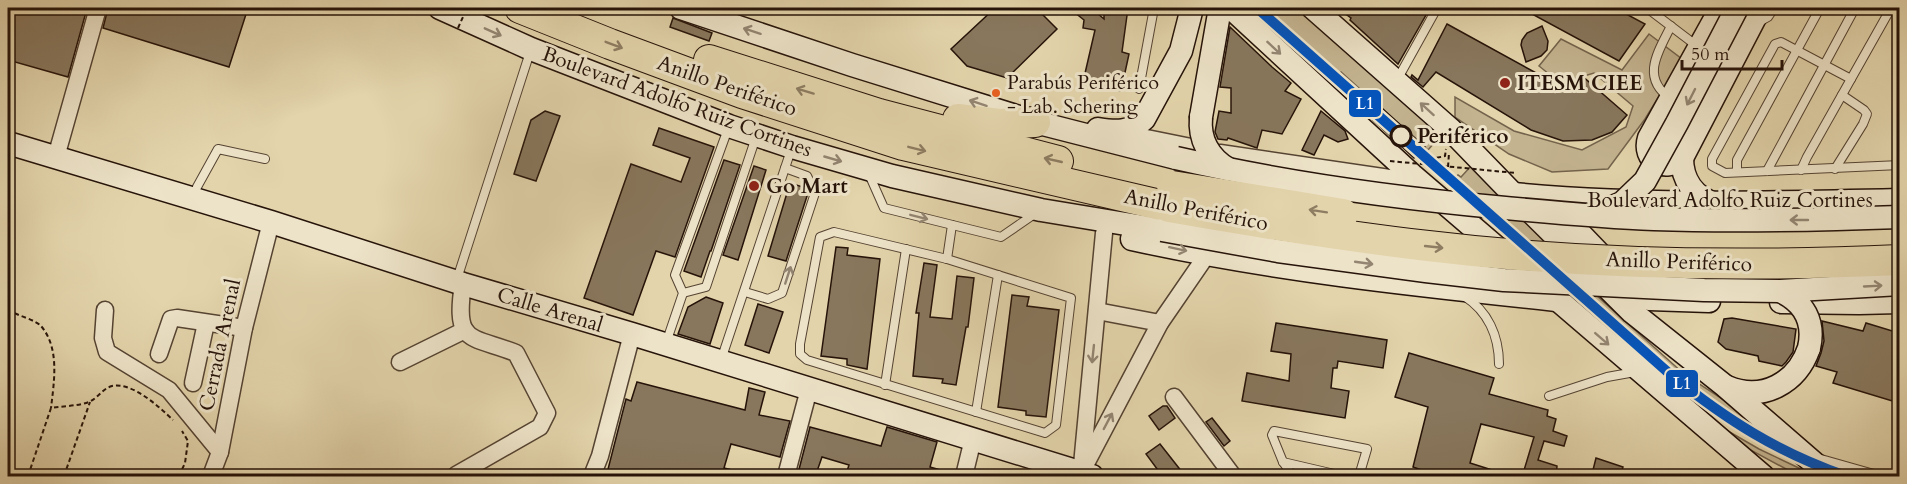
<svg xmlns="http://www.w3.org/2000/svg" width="1907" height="484" font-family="Cardo,serif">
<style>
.green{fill:#c3b38f;stroke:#74634c;stroke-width:1.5}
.building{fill:#88775d;stroke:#261309;stroke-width:1.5}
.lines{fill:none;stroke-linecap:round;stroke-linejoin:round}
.lane-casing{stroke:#554332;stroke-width:10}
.street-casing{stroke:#554332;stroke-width:19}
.secondary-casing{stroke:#261309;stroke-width:25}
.highway-casing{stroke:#261309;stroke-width:32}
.path{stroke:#261309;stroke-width:2;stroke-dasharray:4.5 3;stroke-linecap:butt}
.lane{stroke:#ede3c8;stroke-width:8}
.street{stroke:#ede3c8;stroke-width:16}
.secondary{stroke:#ede3c8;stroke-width:22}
.highway{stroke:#e3d4ab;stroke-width:30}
.secondary-bridge-casing{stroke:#261309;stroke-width:25;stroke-linecap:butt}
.highway-bridge-casing{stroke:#261309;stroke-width:32;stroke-linecap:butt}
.path-bridge{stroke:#261309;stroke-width:2;stroke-dasharray:4.5 3;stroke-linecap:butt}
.secondary-bridge{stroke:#ede3c8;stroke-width:22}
.highway-bridge{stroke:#e3d4ab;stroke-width:30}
.rail-1-casing{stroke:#ede3c8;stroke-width:15}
.rail-1{stroke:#0554ba;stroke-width:10}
.oneway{stroke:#938572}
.oneway2{stroke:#8e7d62}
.poi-dot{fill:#8f2418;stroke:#ede3c8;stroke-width:2}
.bus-dot{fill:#e86121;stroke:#ede3c8;stroke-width:2}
.stop-dot{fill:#ede3c8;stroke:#261309;stroke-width:3}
.labels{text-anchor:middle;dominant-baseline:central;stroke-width:6;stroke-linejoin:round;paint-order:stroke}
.bus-label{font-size:20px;fill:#261309;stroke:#ede3c8;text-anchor:start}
.poi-label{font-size:21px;font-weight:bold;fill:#261309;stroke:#ede3c8;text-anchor:start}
.street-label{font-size:21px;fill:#261309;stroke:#ede3c8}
.stop-label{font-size:21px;font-weight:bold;fill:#261309;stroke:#ede3c8;text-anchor:start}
.line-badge{stroke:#ede3c8;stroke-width:2}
.badge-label{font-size:16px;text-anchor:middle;font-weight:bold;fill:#fff}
</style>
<rect width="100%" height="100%" fill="#e3d4ab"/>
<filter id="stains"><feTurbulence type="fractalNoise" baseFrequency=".00333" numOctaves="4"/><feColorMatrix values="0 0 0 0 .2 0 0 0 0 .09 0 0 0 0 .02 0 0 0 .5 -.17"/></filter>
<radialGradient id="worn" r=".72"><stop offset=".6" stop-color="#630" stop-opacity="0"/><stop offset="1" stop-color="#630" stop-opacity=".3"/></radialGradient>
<g class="green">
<path d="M1264 8H1299L1443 133 1428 150 1341 72 1337 75Z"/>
<path d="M1649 34 1682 59 1645 119 1608 169 1552 172 1509 154 1455 117V97L1514 131 1582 150 1626 127 1633 106 1594 73 1560 83 1539 66 1561 39 1622 70Z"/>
<path d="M1472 165 1596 295 1684 374 1730 404 1778 444 1715 405 1649 352 1454 178 1458 175 1461 177Z"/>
<path d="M1721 427 1759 449 1801 469 1799 476 1745 447Z"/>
</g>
<g class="building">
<path d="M8 8H68L86 12 68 77 8 60Z"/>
<path d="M108 8H248L229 67 103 28Z"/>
<path d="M995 8H1036L1057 29 1007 78 967 66 951 49Z"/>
<path d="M1069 8H1091L1104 19V8H1128L1122 52 1129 54 1121 91 1083 82 1095 30 1083 28 1084 20Z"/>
<path d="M1337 8H1430L1398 64 1350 20 1351 18Z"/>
<path d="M1521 8H1615L1645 24 1619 61Z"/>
<path d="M673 18 712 33 709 41 670 27Z"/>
<path d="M1447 24 1549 80 1560 83 1571 82 1581 75 1627 115 1612 132 1592 140 1563 141 1531 130 1436 72 1423 87 1411 77 1412 75 1418 80Z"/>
<path d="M1542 26 1548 41 1547 50 1541 56 1526 62 1521 45 1522 40 1527 33Z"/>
<path d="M1230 27 1272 67 1291 83 1285 91 1301 99 1282 134 1262 130 1257 148 1228 138 1227 140 1218 139 1215 132 1219 111 1231 113V88L1220 87Z"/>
<path d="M1383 109 1425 147 1414 158 1373 120Z"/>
<path d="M545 111 560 116 536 181 514 174 531 120Z"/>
<path d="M1321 111 1345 131 1348 139 1338 142 1324 135 1314 155 1302 150Z"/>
<path d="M659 128 714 147 675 257 656 251 633 315 584 298 631 164 681 182 690 158 653 145Z"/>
<path d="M724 160 740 165 711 251H710L701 277 684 271Z"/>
<path d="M754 166 766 170 738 260 723 255Z"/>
<path d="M790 183 806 188 808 193 786 261 768 256Z"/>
<path d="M836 247 848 248 847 255 880 259 867 369 847 365V359L821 356Z"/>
<path d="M924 263 937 265 930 317 952 319 957 276 974 278 968 327H966L956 385 942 383 943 379 913 376 919 313H916Z"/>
<path d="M1012 295 1029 297 1027 306 1059 310 1046 417 1026 415V411L998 407Z"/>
<path d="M706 297 723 303 710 344 678 334 688 307Z"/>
<path d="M758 304 783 312 769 353 745 345Z"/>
<path d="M1732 318 1796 329 1793 352 1786 362 1782 366 1759 361 1758 356 1726 349 1718 342 1724 319Z"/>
<path d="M1822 321 1863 331 1866 323 1899 333V403L1833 383 1837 372 1816 366 1821 353 1824 341Z"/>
<path d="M1276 323 1387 340 1383 368 1338 361 1337 368H1333L1331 388 1349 391 1345 418 1242 401 1247 373 1289 381 1291 354 1271 351Z"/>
<path d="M1409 353 1494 378 1489 394 1548 410 1547 416 1556 419 1553 431 1567 436 1564 446 1544 441 1538 460 1557 466 1556 477H1522L1534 437 1481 424 1470 463 1505 474V477H1441L1413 467 1428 407 1395 397Z"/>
<path d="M637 382 745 410 749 388 765 392 759 415 790 421 780 457 731 444 724 468 744 473 743 477H606L626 399 631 401Z"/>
<path d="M1163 406H1167L1175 418 1159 430 1149 416Z"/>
<path d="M1212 418 1230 441 1224 446 1206 422Z"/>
<path d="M810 427 881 446 887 427 937 442 930 467 951 473 950 477H845L849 465 822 457 815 477H797Z"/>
<path d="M1160 444 1182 472 1176 477H1163L1146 454Z"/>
<path d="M1596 458 1623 467 1620 477 1604 472 1603 477 1592 474Z"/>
</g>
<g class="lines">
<g class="lane-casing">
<g id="lane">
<path d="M1647 8 1697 46"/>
<path d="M1759 22 1768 17 1774 8"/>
<path d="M1671 26C1658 52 1640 78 1671 99"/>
<path d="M1851 79 1781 42 1775 44 1712 159V166L1725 173 1900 165"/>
<path d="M1397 80 1437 8"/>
<path d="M1139 89 1154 8"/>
<path d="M1835 169 1863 124 1867 114 1864 110 1842 95"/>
<path d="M1801 170 1807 157 1891 8"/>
<path d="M1767 171 1855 8"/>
<path d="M868 172 884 208 1001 237 1036 213"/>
<path d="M1737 172V160L1820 8"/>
<path d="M193 198 197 187 218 149 265 159"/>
<path d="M834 232 947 259 1071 298 1056 425 1045 433 807 360 800 354V344L820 237Z"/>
<path d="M947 259 952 225"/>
<path d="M457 279 531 49"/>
<path d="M745 292 768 299 782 293 815 193 807 176 785 168"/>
<path d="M683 293 706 287 756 137"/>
<path d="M1464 296C1488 311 1499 336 1499 364"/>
<path d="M666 343 683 293 675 275 729 126"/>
<path d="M721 360 792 147"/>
<path d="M885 385 906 249"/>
<path d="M1549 396 1607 377 1635 372"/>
<path d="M976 412 998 275"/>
<path d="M1821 459 1881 476"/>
<path d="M1283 462 1343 476"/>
<path d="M1293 476 1283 462 1272 435 1274 431 1367 449 1359 476"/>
</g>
</g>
<g class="street-casing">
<g id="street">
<path d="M1117 132 1196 148"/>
<path d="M1220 153 1403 180 1412 175"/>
<path d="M56 157 98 8"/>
<path d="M105 310 103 338 107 352 169 390 220 452"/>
<path d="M1097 311 1160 323"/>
<path d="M159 354 171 319 177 318 244 328"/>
<path d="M400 362 465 330"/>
<path d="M193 383 206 323"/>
<path d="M1174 397 1233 476"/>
<path d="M1082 465 1104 233"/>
<path d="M1081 473 1160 323 1213 246"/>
<path d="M456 475 540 427 547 413 516 353C470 335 454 345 463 284"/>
<path d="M211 476 220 452 244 328 271 222"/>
<path d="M592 476 600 456 632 334"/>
<path d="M786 476 809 389"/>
<path d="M964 476 973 439"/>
</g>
</g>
<g class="secondary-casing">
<g id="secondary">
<path d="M440 8 531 49 729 126 792 147 892 176 1041 210 1162 230"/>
<path d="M681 8 852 65 1035 122 1176 158"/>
<path d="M1231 8 1412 175 1763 476"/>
<path d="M1313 8 1450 129 1513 194 1632 312 1725 386 1829 476"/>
<path d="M1721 8 1649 138C1642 160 1665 173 1682 158L1760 8"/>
<path d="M1201 117 1220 8"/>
<path d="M1098 129C1116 132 1130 133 1144 119L1181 51 1192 8"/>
<path d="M8 143 271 222 463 284 632 334 1092 476"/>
<path d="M1682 158C1682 180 1694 197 1715 204"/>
<path d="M1513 194C1642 206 1771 203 1900 200"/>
<path d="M1561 199 1559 206 1562 215 1639 295 1649 299 1709 301"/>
<path d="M1132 239C1272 270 1415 285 1557 300"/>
<path d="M1781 302 1859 303 1900 302"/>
<path d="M1727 387C1763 402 1797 383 1809 348"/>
</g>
</g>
<g class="highway-casing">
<g id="highway">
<path d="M520 8 610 44 742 93 903 145 1169 207"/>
<path d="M709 60 879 114 1058 161"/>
<path d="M958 119 999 124 1035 122"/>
</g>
</g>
<g class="path">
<path d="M1427 151 1435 158"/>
<path d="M1422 161 1445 156 1446 149"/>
<path d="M1448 167 1449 153"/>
<path d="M8 310C16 315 36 320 41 326 60 348 54 382 51 408"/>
<path d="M28 476 51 408C63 406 78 406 89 402 98 398 102 389 112 386 133 382 159 407 173 420"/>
<path d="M64 476 90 402"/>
<path d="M179 476 185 463 188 441 182 431"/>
</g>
<use href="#lane" class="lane"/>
<use href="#street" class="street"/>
<use href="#secondary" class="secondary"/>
<use href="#highway" class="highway"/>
<g class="secondary-bridge-casing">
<g id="secondary-bridge">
<path d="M1201 117C1199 139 1208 157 1228 169"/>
<path d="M1176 158C1281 182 1387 197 1495 207 1548 212 1601 217 1654 219 1736 222 1818 220 1900 217"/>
<path d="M1596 214 1622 203 1645 181 1677 123 1737 8"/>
<path d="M1162 230 1278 251 1426 271 1504 280 1704 290 1780 291 1900 284"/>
<path d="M1780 291C1804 302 1815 322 1809 348"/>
</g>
</g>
<g class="highway-bridge-casing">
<g id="highway-bridge">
<path d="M1172 186 1343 214"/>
<path d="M1169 207C1255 222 1341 236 1428 246 1585 265 1743 267 1900 260"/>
</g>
</g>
<g class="path-bridge">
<path d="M458 28 467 8"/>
<path d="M1390 161 1516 173"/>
</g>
<use href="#secondary-bridge" class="secondary-bridge"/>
<use href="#highway-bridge" class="highway-bridge"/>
<g class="rail-1-casing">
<path id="rail-1" d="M1257 8 1671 375C1727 420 1777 452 1846 476"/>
</g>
<use href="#rail-1" class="rail-1"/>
</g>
<defs><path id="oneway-shaft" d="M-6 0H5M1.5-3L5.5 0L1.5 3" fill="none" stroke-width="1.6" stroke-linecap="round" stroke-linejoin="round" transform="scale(1.5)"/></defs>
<g class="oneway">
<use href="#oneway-shaft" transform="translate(752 31) rotate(-162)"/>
<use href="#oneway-shaft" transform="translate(493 32) rotate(24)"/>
<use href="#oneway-shaft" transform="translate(1274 48) rotate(43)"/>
<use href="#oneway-shaft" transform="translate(1691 97) rotate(117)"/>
<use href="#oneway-shaft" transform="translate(978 103) rotate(-162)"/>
<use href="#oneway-shaft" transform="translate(1427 109) rotate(-138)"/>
<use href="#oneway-shaft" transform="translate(833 159) rotate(16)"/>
<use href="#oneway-shaft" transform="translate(919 217) rotate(14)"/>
<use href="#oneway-shaft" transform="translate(1799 220) rotate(180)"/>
<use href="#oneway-shaft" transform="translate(1178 249) rotate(12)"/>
<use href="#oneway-shaft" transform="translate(1364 263) rotate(8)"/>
<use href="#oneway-shaft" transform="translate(788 275) rotate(-72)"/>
<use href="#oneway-shaft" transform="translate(1873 286) rotate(-3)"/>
<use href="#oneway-shaft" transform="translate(1602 339) rotate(41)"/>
<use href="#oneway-shaft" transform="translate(1093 354) rotate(96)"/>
<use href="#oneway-shaft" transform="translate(1108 421) rotate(-62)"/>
</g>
<g class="oneway2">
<use href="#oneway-shaft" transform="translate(614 45) rotate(21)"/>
<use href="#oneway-shaft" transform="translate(805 91) rotate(-163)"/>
<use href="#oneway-shaft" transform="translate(917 149) rotate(14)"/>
<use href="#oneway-shaft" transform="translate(1053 160) rotate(-167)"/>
<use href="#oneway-shaft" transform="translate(1318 211) rotate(-171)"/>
<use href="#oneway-shaft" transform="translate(1434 247) rotate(6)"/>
</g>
<g class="poi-dot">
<circle cx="1505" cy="83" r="6"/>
<circle cx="754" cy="186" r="6"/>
</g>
<circle class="bus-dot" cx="996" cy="93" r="5"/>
<circle class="stop-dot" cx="1401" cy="136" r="10"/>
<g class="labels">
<g class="bus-label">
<text x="1007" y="82">Parabús Periférico<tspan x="1007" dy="24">- Lab. Schering</tspan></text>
</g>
<g class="poi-label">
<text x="1517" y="83">ITESM CIEE</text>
<text x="766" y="186">Go Mart</text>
</g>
<g class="street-label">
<text transform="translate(727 86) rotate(19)">Anillo Periférico</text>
<text transform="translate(677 102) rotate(20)">Boulevard Adolfo Ruiz Cortines</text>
<text x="1730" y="200">Boulevard Adolfo Ruiz Cortines</text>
<text transform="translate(1196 210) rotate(11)">Anillo Periférico</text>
<text transform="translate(1679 262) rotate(2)">Anillo Periférico</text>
<text transform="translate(550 310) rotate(17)">Calle Arenal</text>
<text transform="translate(220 345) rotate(-78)">Cerrada Arenal</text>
</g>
<g class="stop-label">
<text x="1417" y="136">Periférico</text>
</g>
</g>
<g class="line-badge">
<rect x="1348" y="89" width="34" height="29" rx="6" fill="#0554ba"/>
<rect x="1665" y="369" width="34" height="29" rx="6" fill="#0554ba"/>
</g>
<g class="badge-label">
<text x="1365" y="109">L1</text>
<text x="1682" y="389">L1</text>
</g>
<rect width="1907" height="484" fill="none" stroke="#e3d4ab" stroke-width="30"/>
<rect x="9" y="9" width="1889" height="466" fill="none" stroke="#261309" stroke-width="3"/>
<rect x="15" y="15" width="1877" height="454" fill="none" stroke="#261309" stroke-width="1.5"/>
<path d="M1682 60v9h100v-9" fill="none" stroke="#261309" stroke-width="3"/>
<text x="1691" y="60" font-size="18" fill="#261309" stroke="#ede3c8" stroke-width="4.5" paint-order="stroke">50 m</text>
<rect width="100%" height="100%" filter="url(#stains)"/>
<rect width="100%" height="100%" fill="url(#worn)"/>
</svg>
